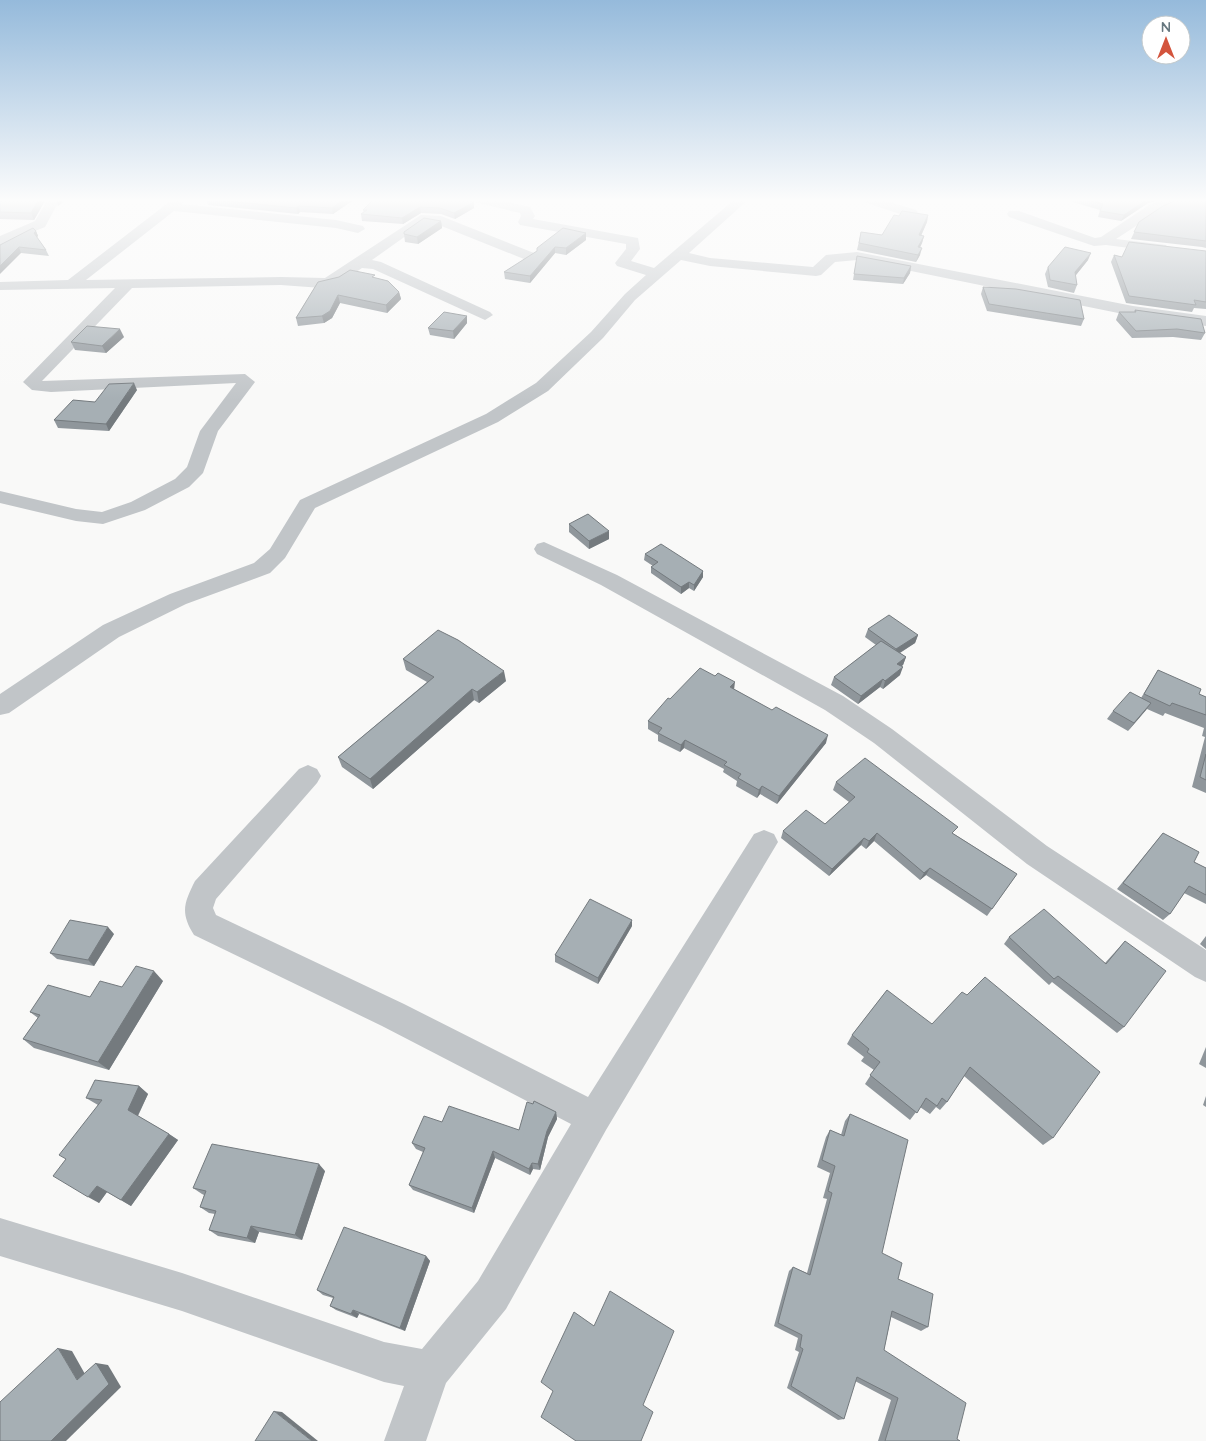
<svg xmlns="http://www.w3.org/2000/svg" width="1206" height="1441" font-family="Quicksand,sans-serif">
<style>
.lines{fill:none;stroke-linecap:round;stroke-linejoin:round}
.minor{fill:#c1c5c8;fill-rule:evenodd}
.wall{fill:#8f969b}
.shaded-wall{fill:#747a7e}
.building{fill:#a6afb4;stroke:#747a7e}
</style>
<rect width="100%" height="100%" fill="#f9f9f8"/>
<g class="lines">
<g class="minor">
<path d="M48 199H60L45 227 0 245V236L35 221Z"/>
<path d="M173 199H187L182 204 336 220 363 226 365 229 358 233 336 228 174 211 86 280 281 277 325 278 421 215 441 216 534 253 536 256 529 260 524 259 434 223H424L372 260 381 262 490 312 493 315 485 320 373 269 362 268 340 283 322 288 281 285 132 288 42 381 245 374 255 382 218 431 203 473 189 487 145 510 103 524 76 521 0 503V491L76 509 102 512 131 502 175 479 187 467 200 431 236 383 51 392 32 390 23 382 115 288 0 290V282L68 280Z"/>
<path d="M473 199H495L530 207 535 216 533 219 638 238 640 249 631 261 654 268 735 199H749L689 253 710 258 813 267 826 255 857 252 1133 306 1206 316V326L1133 316 857 260 835 262 821 275 816 276 710 266 681 260 635 300 603 338 548 391 498 422 315 508 285 558 270 573 186 604 119 637 9 713 0 715V694L103 625 170 594 254 563 270 549 300 500 486 414 536 383 591 332 625 294 646 275 617 266 615 263 626 249V244L520 225 518 222 521 216 520 213 474 202Z"/>
<path d="M863 199H881L916 210 918 213 911 217 906 216 864 202Z"/>
<path d="M1167 199H1185L1159 211 1116 239 1166 245 1168 248 1166 251 1161 252 1106 245 1094 246 1009 217 1007 214 1009 211H1019L1095 238 1101 237 1149 205Z"/>
<path d="M544 542 617 575 843 696 892 729 1047 846 1206 950V982L1195 977 1027 864 874 743 825 710 601 585 537 554 534 549 537 544Z"/>
<path d="M308 765 317 769 321 776 317 783 216 899 213 908 216 915 404 1004 588 1097 754 834 764 830 774 834 778 842 606 1130 506 1309 446 1383 426 1441H384L404 1386 384 1382 182 1311 0 1256V1218L182 1273 384 1342 422 1349 478 1281 571 1124 382 1026 194 935C180 913 184 903 195 881L299 769Z"/>
</g>
</g>
<g class="wall">
<path d="M0 199H46L34 220 0 219Z"/>
<path d="M206 199H355L333 214 300 212 298 214 208 205Z"/>
<path d="M1069 199H1162L1148 203 1121 221 1098 217 1100 210 1069 201Z"/>
<path d="M1206 199V248L1202 247 1131 239 1139 222Z"/>
<path d="M472 201 474 208 455 219 441 214 421 213 403 224 362 221 361 214 364 213 363 210Z"/>
<path d="M928 215 927 222 921 236H924L922 243 920 248V255L916 262 857 250 861 232 882 235 899 216Z"/>
<path d="M441 221 442 228 418 244 405 242 404 234Z"/>
<path d="M36 231 38 236 37 237 46 250 49 256 21 253 0 245Z"/>
<path d="M586 240 566 255 555 253 530 283 505 279 504 272 537 251Z"/>
<path d="M1206 251V309L1194 308 1192 312 1126 303 1111 262 1114 255 1122 257Z"/>
<path d="M1088 260 1075 276 1077 285 1074 293 1048 287 1045 274 1048 267Z"/>
<path d="M856 262 911 266 910 273 903 284 853 280Z"/>
<path d="M376 278 399 292 401 299 387 313 340 303 332 318 324 323 298 326 296 318 318 282Z"/>
<path d="M983 287 1084 319 1081 326 987 311 981 294Z"/>
<path d="M1135 310 1205 333 1201 340 1173 337 1132 338 1116 320 1119 312H1134Z"/>
<path d="M467 316V323L454 339 430 335 428 328Z"/>
<path d="M124 337 106 353 75 350 71 342Z"/>
<path d="M137 390 109 431 58 428 54 420 95 402Z"/>
<path d="M569 524 609 539 589 549 569 532Z"/>
<path d="M645 554 703 571V577L694 591 689 588 681 594 651 573V567L653 566 644 560Z"/>
<path d="M868 629 918 635 915 643 900 653 906 657 903 665 901 666 900 675 883 689 880 687 858 704 831 685 834 677 876 645 865 637Z"/>
<path d="M403 659 506 681 479 703 474 700 373 789 342 767 338 757 427 682 406 670Z"/>
<path d="M1158 670 1199 694 1206 697V793L1192 787 1205 737 1202 736 1204 728 1165 713 1163 716 1147 709 1128 731 1107 719 1113 711 1141 698Z"/>
<path d="M734 689 826 743 777 804 760 794 757 798 736 786 737 781 723 772 724 769 684 748 680 752 658 741V735L648 729V721L670 699Z"/>
<path d="M836 782 954 834 1017 874 987 916 926 875 920 880 874 841 866 849 861 845 829 876 781 838 783 831 825 824 849 802 833 790Z"/>
<path d="M1163 833 1194 862 1206 868V904L1184 893 1170 914 1163 920 1117 889Z"/>
<path d="M632 926 598 984 555 962V955Z"/>
<path d="M114 934 94 966 57 959 50 953Z"/>
<path d="M1206 936V949L1200 944Z"/>
<path d="M1009 937 1105 963 1125 941 1124 1027 1117 1033 1052 982 1049 985 1004 944Z"/>
<path d="M163 981 109 1070 34 1048 23 1039 38 1018 30 1012 90 997Z"/>
<path d="M887 990 1053 1138 1043 1145 964 1076 947 1102 940 1110 936 1107 930 1114 920 1107 910 1120 865 1084 874 1070 861 1061 864 1057 847 1044 852 1035Z"/>
<path d="M1206 1047V1068L1199 1064Z"/>
<path d="M139 1086 148 1094 138 1116 169 1134 178 1140 131 1206 107 1192 99 1203 66 1159 98 1105 86 1098Z"/>
<path d="M1206 1096V1107L1203 1105Z"/>
<path d="M556 1112 557 1119 548 1137 540 1170 533 1169 530 1175 495 1158 474 1213 413 1190 409 1185 423 1152 416 1149 412 1143 442 1122 519 1130Z"/>
<path d="M850 1114 882 1253 928 1327 921 1331 891 1317 884 1350 957 1439 960 1441H878L891 1400 855 1381 844 1419 838 1420 787 1388 799 1352 795 1350 798 1338 774 1326 789 1271 793 1267 807 1273 827 1199 823 1198 830 1173 817 1167 826 1137 830 1130 841 1135 845 1121Z"/>
<path d="M325 1171 302 1240 259 1232 255 1243 218 1236 209 1230 215 1214 209 1213 200 1207 204 1195 202 1194 193 1188Z"/>
<path d="M426 1256 430 1261 405 1331 359 1314 357 1318 336 1310 330 1306 333 1298 323 1295 317 1290Z"/>
</g>
<g class="shaded-wall">
<path d="M39 199H46L34 220 31 213Z"/>
<path d="M61 199H67L58 206 57 202Z"/>
<path d="M345 199H355L333 214 332 208Z"/>
<path d="M469 199H472V202H474V208L455 219 454 213Z"/>
<path d="M1148 199H1162L1148 203 1121 221 1124 215Z"/>
<path d="M299 206 300 212 298 214 296 208Z"/>
<path d="M420 207 421 213 403 224 402 218Z"/>
<path d="M928 215 927 222 918 242 919 235Z"/>
<path d="M441 221 442 228 418 244 417 237Z"/>
<path d="M36 231 38 236 36 238 34 233Z"/>
<path d="M586 233V240L566 255V248Z"/>
<path d="M924 236 922 243 916 254 918 247Z"/>
<path d="M19 247 21 253 0 274V266Z"/>
<path d="M555 247V253L530 283V276Z"/>
<path d="M922 248 920 255 916 262 918 255Z"/>
<path d="M1091 253 1088 260 1072 280 1075 272Z"/>
<path d="M911 266 910 273 903 284 904 278Z"/>
<path d="M399 292 401 299 387 313 386 305Z"/>
<path d="M338 295 340 303 332 318 324 323 322 316Z"/>
<path d="M467 316V323L454 339 453 331Z"/>
<path d="M120 329 124 337 106 353 102 346Z"/>
<path d="M134 383 137 390 109 431 106 424Z"/>
<path d="M609 531V539L589 549V541Z"/>
<path d="M703 571V577L694 591V585Z"/>
<path d="M689 582V588L681 594V587Z"/>
<path d="M918 635 915 643 893 657 896 649Z"/>
<path d="M906 657 903 665 894 672 897 664Z"/>
<path d="M903 667 900 675 883 689 885 681Z"/>
<path d="M504 671 506 681 479 703 477 692Z"/>
<path d="M883 679 880 687 858 704 861 696Z"/>
<path d="M735 682 734 690 730 687Z"/>
<path d="M472 689 474 700 373 789 370 779Z"/>
<path d="M1151 703 1145 711 1128 731 1134 723Z"/>
<path d="M828 735 826 743 777 804 779 796Z"/>
<path d="M685 740 684 748 680 752 681 745Z"/>
<path d="M762 786 760 794 757 798 759 790Z"/>
<path d="M877 833 874 841 866 849 869 841Z"/>
<path d="M864 838 861 845 829 876 832 869Z"/>
<path d="M930 868 926 875 920 880 924 873Z"/>
<path d="M632 920V926L598 984V978Z"/>
<path d="M108 927 114 934 94 966 88 960Z"/>
<path d="M154 971 163 981 109 1070 98 1062Z"/>
<path d="M139 1086 148 1094 137 1117 128 1110Z"/>
<path d="M556 1112 557 1119 548 1137 540 1170 538 1164 547 1131Z"/>
<path d="M169 1134 178 1140 131 1206 121 1200Z"/>
<path d="M493 1151 495 1158 474 1213 472 1208Z"/>
<path d="M532 1163 533 1169 530 1175 529 1169Z"/>
<path d="M319 1164 325 1171 302 1240 295 1235Z"/>
<path d="M97 1186 107 1192 99 1203 88 1197Z"/>
<path d="M251 1226 259 1232 255 1243 247 1238Z"/>
<path d="M426 1256 430 1261 405 1331 400 1328Z"/>
<path d="M353 1310 359 1314 357 1318 351 1314Z"/>
<path d="M58 1348 72 1351 90 1383 77 1380Z"/>
<path d="M96 1363 108 1365 121 1387 66 1441H51Z"/>
<path d="M274 1411 282 1412 318 1441H312Z"/>
</g>
<g class="building">
<path d="M0 199H39L31 213 0 212Z"/>
<path d="M207 199H345L332 208 299 206 296 208Z"/>
<path d="M374 199H469L467 200 474 202 454 213 440 208 420 207 402 218 361 214 367 210H363Z"/>
<path d="M1085 199H1148L1124 215 1100 211 1103 204Z"/>
<path d="M1179 199H1206V241L1134 232 1139 222 1163 206Z"/>
<path d="M902 211 928 215 919 235 924 236 918 247 922 248 918 255 859 243 861 232 882 235 894 215 899 216Z"/>
<path d="M424 218 441 221 417 237 404 234V232Z"/>
<path d="M33 228 36 231 34 233 46 250 19 247 0 266V245Z"/>
<path d="M563 228 586 233 566 248 555 247 530 276 504 272 537 251V248Z"/>
<path d="M1129 242 1206 251V302L1194 300 1196 305 1129 296 1114 255 1122 257Z"/>
<path d="M1065 247 1091 253 1075 272 1077 285 1050 280 1048 267Z"/>
<path d="M857 256 911 266 904 278 854 274Z"/>
<path d="M350 270 375 275 372 277 388 281 399 292 386 305 338 295 330 311 322 316 296 318 318 282 339 277Z"/>
<path d="M983 287 1016 289 1080 300 1084 319 989 304Z"/>
<path d="M1135 310 1201 319 1205 333 1177 329 1136 331 1119 312H1136Z"/>
<path d="M444 312 467 316 453 331 428 328Z"/>
<path d="M87 326 120 329 102 346 71 342Z"/>
<path d="M134 383 106 424 54 420 73 400 95 402 109 384Z"/>
<path d="M588 514 609 531 589 541 569 524Z"/>
<path d="M661 544 703 571 694 585 689 582 681 587 651 567 658 562 645 554Z"/>
<path d="M889 615 918 635 896 649 868 629Z"/>
<path d="M438 630 458 640 504 671 477 692 472 689 370 779 338 757 434 677 403 659Z"/>
<path d="M881 641 906 657 897 664 903 667 885 681 883 679 861 696 834 677Z"/>
<path d="M700 668 715 676 718 673 735 682 730 687 772 710 776 707 828 735 779 796 762 786 759 790 738 778 741 774 724 765 727 762 685 740 681 745 658 733 662 728 648 721 668 698 670 699Z"/>
<path d="M1158 670 1201 689 1199 694 1206 697V715L1172 703 1170 706 1144 694Z"/>
<path d="M1130 692 1151 703 1134 723 1113 711Z"/>
<path d="M1206 754V780L1200 777Z"/>
<path d="M865 758 958 827 952 833 1017 874 992 909 930 868 924 873 877 833 869 841 864 838 832 869 783 831 806 810 825 824 855 797 836 782Z"/>
<path d="M1163 833 1199 852 1194 862 1206 868V895L1189 886 1170 914 1123 883Z"/>
<path d="M590 899 632 920 598 978 555 955Z"/>
<path d="M1044 909 1106 964 1125 941 1166 971 1124 1027 1058 976 1054 979 1009 937Z"/>
<path d="M70 920 108 927 88 960 50 953Z"/>
<path d="M136 966 154 971 98 1062 23 1039 40 1015 30 1012 48 985 90 997 100 981 122 987Z"/>
<path d="M985 977 1100 1072 1053 1138 970 1067 947 1102 942 1098 937 1106 926 1098 917 1113 870 1075 880 1062 867 1052 869 1049 852 1035 887 990 932 1024 962 992 967 995Z"/>
<path d="M95 1080 139 1086 128 1110 169 1134 121 1200 97 1186 88 1197 53 1176 66 1159 59 1155 102 1100 86 1098Z"/>
<path d="M534 1101 556 1112 547 1131 538 1164 532 1163 529 1169 493 1151 472 1208 409 1185 425 1148 412 1143 424 1116 442 1122 449 1106 519 1130 527 1102 533 1104Z"/>
<path d="M850 1114 908 1140 882 1253 902 1263 898 1279 933 1294 928 1327 892 1311 884 1350 966 1403 957 1439 960 1441H885L898 1398 857 1377 844 1419 791 1386 803 1349 800 1347 802 1335 778 1323 793 1267 810 1275 832 1193 828 1191 835 1166 822 1160 830 1130 844 1136Z"/>
<path d="M212 1144 319 1164 295 1235 251 1226 247 1238 209 1230 216 1211 200 1207 206 1191 193 1188Z"/>
<path d="M344 1227 426 1256 400 1328 353 1310 351 1314 330 1306 334 1297 317 1290Z"/>
<path d="M610 1291 674 1331 643 1405 653 1412 641 1441H576L541 1417 553 1391 541 1382 574 1312 594 1326Z"/>
<path d="M58 1348 77 1380 96 1363 109 1384 51 1441H0V1402Z"/>
<path d="M274 1411 312 1441H255Z"/>
</g>
<linearGradient id="sky" x2="0" y2="1"><stop stop-color="#95badb"/><stop offset="0.5" stop-color="#fcfcfc"/><stop offset="1" stop-color="#fcfcfc" stop-opacity="0"/></linearGradient>
<rect width="1206" height="401" fill="url(#sky)"/>
<g transform="translate(1166 40)"><circle r="24" fill="#ffffff" stroke="#c2c9cc"/>
<path d="M0-4L9 19L0 12L-9 19Z" fill="#d3543d"/>
<text y="-8" font-size="14" font-weight="bold" text-anchor="middle" fill="#66777f">N</text>
</g>
</svg>
